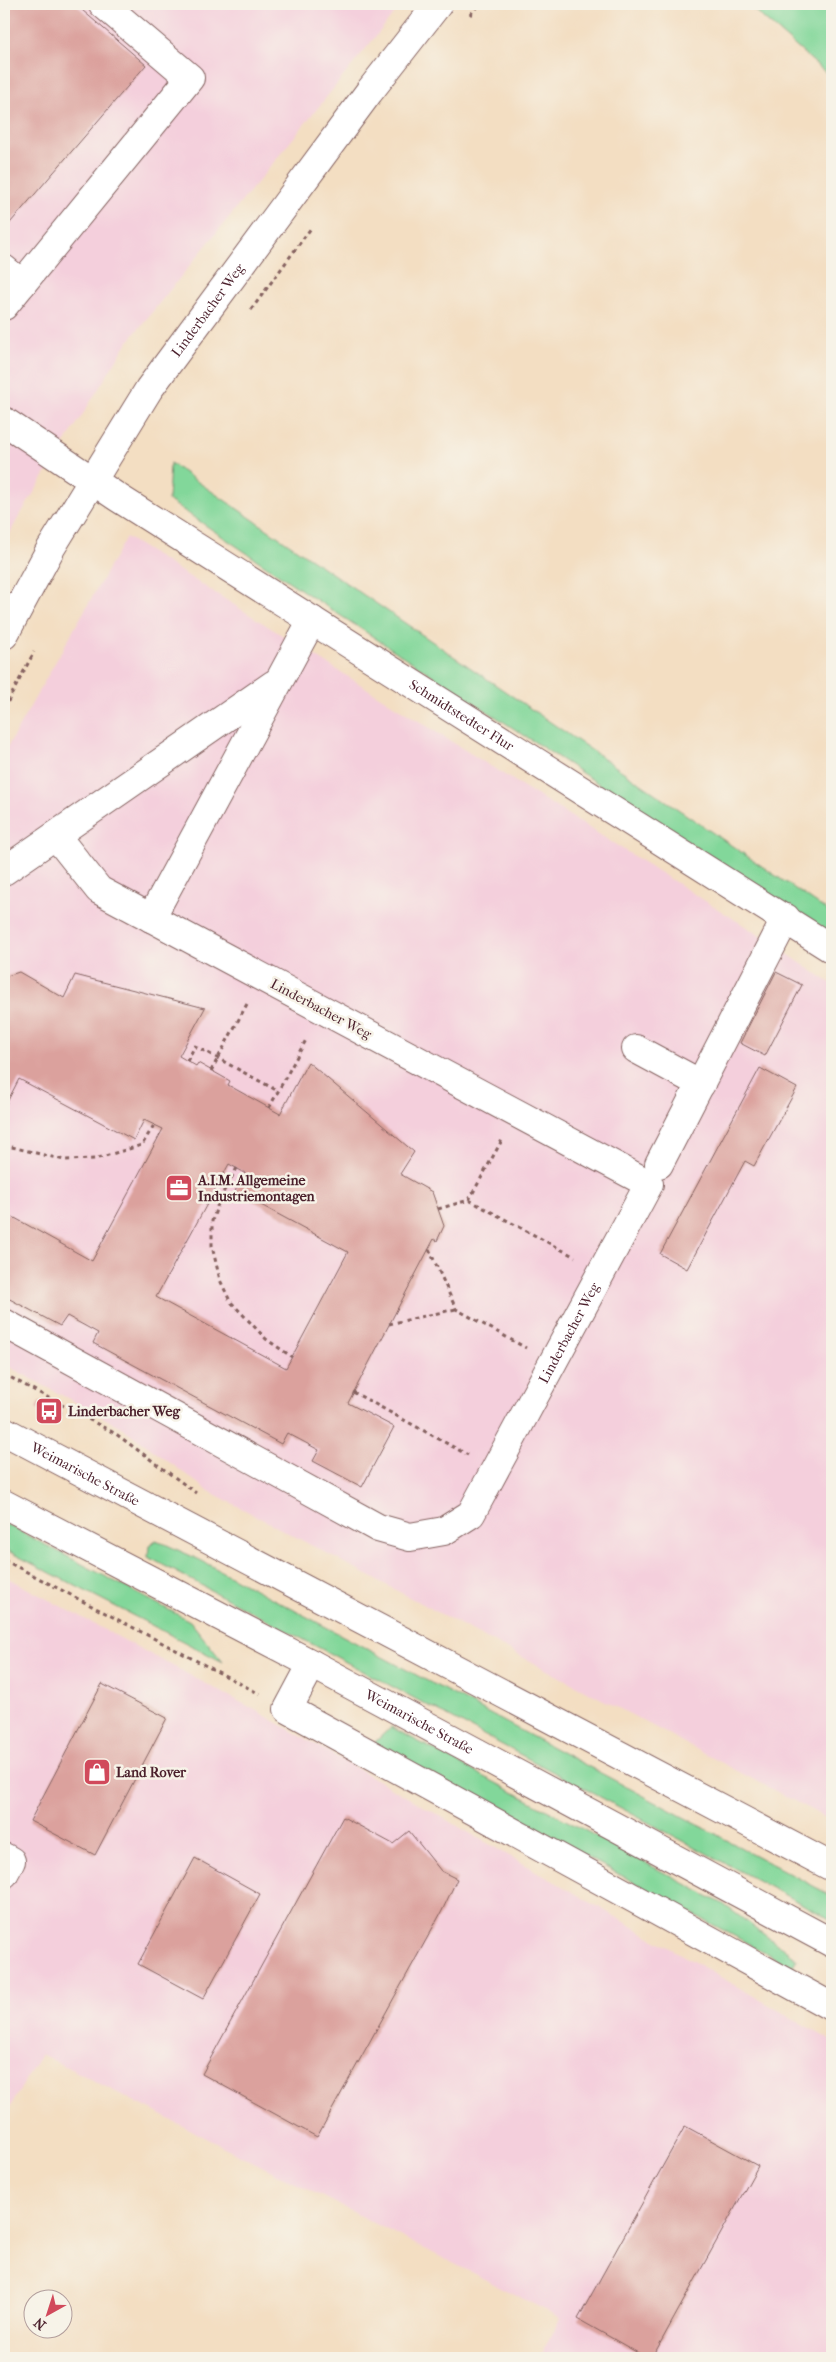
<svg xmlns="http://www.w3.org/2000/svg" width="836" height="2362" font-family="'IM FELL French Canon',serif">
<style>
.built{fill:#f4cfdc}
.green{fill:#82d79a;stroke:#667b62}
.building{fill:#dba19d;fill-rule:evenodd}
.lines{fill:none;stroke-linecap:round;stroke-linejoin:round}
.minor-casing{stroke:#856260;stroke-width:30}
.major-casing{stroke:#856260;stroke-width:30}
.path{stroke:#856260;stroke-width:3;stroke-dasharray:4 4;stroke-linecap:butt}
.minor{stroke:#fff;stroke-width:28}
.major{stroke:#fff;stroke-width:28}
.labels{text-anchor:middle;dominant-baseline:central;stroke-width:5;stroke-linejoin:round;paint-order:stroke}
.street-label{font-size:14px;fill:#4a1f2b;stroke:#f7f3e8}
.poi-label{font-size:14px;font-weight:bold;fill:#4a1f2b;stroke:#f7f3e8;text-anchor:start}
</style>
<rect width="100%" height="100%" fill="#f7f3e8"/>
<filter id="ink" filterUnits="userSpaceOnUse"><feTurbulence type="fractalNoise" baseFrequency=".02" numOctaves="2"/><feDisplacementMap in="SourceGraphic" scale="10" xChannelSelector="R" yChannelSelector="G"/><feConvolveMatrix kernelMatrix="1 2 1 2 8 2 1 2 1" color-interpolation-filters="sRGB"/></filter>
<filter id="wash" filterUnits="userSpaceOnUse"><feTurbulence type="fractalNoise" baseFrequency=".0096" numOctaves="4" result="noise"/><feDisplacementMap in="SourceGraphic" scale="20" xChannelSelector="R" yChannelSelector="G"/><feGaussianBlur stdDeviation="1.12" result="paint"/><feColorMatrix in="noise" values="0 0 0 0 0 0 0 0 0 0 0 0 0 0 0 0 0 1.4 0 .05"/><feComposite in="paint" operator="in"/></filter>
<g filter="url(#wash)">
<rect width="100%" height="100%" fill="#f3dec2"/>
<g class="built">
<path d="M4 4H402L127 343 17 520 4 545Z"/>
<path d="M126 537 756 933 832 984V1821L207 1490 123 1428 4 1364V753Z"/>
<path d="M4 1576 257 1711 832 2041V2358H539L561 2318 41 2054 4 2117Z"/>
</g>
<g class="green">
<path d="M747 4H832V78Z"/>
<path d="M170 463 832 914V936L312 597 168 500Z"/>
<path d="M4 1523 190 1621 223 1662 4 1549Z"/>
<path d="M156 1540 200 1560 832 1896V1920L148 1557 149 1545Z"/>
<path d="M391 1727 723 1904 797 1959 792 1967 374 1743Z"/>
</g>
<g id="blocks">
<g class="building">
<path d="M4 4H75L146 65 4 230Z"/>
<path d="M19 972 64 998 75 975 205 1008 179 1056 196 1066 198 1063 230 1081 228 1085 280 1114 308 1062 414 1152 400 1174 432 1192 444 1226 437 1241 434 1239 348 1403 394 1427 362 1487 313 1461 319 1450 287 1433 281 1444 93 1343 98 1333 67 1316 60 1326 4 1296V1212L92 1261 163 1129 144 1120 134 1140 19 1079 4 1108V977ZM229 1164 245 1173 235 1191 348 1252 286 1368 156 1297Z"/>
<path d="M776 972 802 985 765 1056 740 1043Z"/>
<path d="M760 1068 797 1088 754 1166 745 1161 687 1269 660 1254Z"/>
<path d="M40 1401 62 1412 58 1420 36 1408Z"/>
<path d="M102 1684 167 1718 95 1855 30 1821Z"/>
<path d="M343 1817 393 1844 409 1831 441 1871 457 1879 442 1911 317 2137 202 2074Z"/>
<path d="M195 1858 260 1894 203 1999 138 1964Z"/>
<path d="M685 2126 758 2166 652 2358H647L578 2319Z"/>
</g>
</g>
</g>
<g filter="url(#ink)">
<use href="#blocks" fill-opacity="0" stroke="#856260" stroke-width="1"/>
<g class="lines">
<g class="minor-casing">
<g id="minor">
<path d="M4 269 22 284"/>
<path d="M4 306 190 78 103 4"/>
<path id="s1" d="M4 421 117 497 832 949"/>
<path id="s2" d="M4 635 51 548 149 389 369 92 438 4"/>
<path d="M4 871 274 684"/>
<path d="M151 918 312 620"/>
<path d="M636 1049 701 1084"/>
<path d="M659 1164 786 918"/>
<path id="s3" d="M4 1323 378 1528 410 1537 444 1531 471 1514 649 1184 99 890 56 836"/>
<path d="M312 1664 288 1709 832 2007"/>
<path d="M4 1857 11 1861 4 1874"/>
</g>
</g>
<g class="major-casing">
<g id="major">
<path id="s4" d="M4 1431 832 1867"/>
<path id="s5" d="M4 1504 312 1664 832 1943"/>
</g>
</g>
<g class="path">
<path d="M470 15 479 4"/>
<path d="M251 310 311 228"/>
<path d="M4 709 34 652"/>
<path d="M187 1061 195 1046 278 1091"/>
<path d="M211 1071 247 1004"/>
<path d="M269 1108 307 1038"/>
<path d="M4 1145 64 1160 95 1159 142 1145 154 1125"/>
<path d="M237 1168 220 1198 212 1221V1246L220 1280 230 1301 266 1339 292 1357"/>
<path d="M469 1200 575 1257"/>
<path d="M438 1209 469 1200 502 1140"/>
<path d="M429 1249 456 1309 526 1348"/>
<path d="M389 1324 456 1309"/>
<path d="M4 1374 116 1434 196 1493"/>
<path d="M353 1392 468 1455"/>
<path d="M4 1560 260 1694"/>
</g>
<use href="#minor" class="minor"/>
<use href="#major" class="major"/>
</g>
</g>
<defs>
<g id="office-square" transform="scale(1.4375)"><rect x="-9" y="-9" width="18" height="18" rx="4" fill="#d1495b" stroke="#f7f3e8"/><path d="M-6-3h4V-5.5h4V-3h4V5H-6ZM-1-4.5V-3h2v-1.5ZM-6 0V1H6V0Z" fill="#fff"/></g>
<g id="bus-square" transform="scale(1.4375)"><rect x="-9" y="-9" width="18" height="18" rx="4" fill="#d1495b" stroke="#f7f3e8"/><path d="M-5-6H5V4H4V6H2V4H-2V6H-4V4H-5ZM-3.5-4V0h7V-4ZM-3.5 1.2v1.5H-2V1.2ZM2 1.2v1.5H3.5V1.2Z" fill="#fff"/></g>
<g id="shop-square" transform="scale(1.4375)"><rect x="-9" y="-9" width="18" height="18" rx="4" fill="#d1495b" stroke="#f7f3e8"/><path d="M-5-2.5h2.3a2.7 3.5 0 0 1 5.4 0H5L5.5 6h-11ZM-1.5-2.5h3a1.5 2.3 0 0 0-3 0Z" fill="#fff"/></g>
</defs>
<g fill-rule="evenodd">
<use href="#office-square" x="179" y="1188"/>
<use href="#bus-square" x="49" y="1411"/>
<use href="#shop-square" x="97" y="1772"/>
</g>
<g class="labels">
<g class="street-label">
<text stroke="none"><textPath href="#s2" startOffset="384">Linderbacher Weg</textPath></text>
<text stroke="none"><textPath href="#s1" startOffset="544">Schmidtstedter Flur</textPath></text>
<text transform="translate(321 1009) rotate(28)">Linderbacher Weg</text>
<text stroke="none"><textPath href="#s3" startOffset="732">Linderbacher Weg</textPath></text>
<text stroke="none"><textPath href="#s4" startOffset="92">Weimarische Straße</textPath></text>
<text stroke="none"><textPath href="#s5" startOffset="469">Weimarische Straße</textPath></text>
</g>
<g class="poi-label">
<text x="198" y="1180">A.I.M. Allgemeine<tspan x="198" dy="16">Industriemontagen</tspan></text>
<text x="68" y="1411">Linderbacher Weg</text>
<text x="116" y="1772">Land Rover</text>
</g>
</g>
<rect width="836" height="2362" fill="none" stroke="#f7f3e8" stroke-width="20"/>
<g transform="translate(48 2314) rotate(219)"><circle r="24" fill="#f7f3e8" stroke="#b29e9c"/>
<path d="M0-4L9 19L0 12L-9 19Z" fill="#d1495b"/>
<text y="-8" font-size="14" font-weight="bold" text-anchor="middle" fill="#4a1f2b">N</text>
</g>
</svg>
